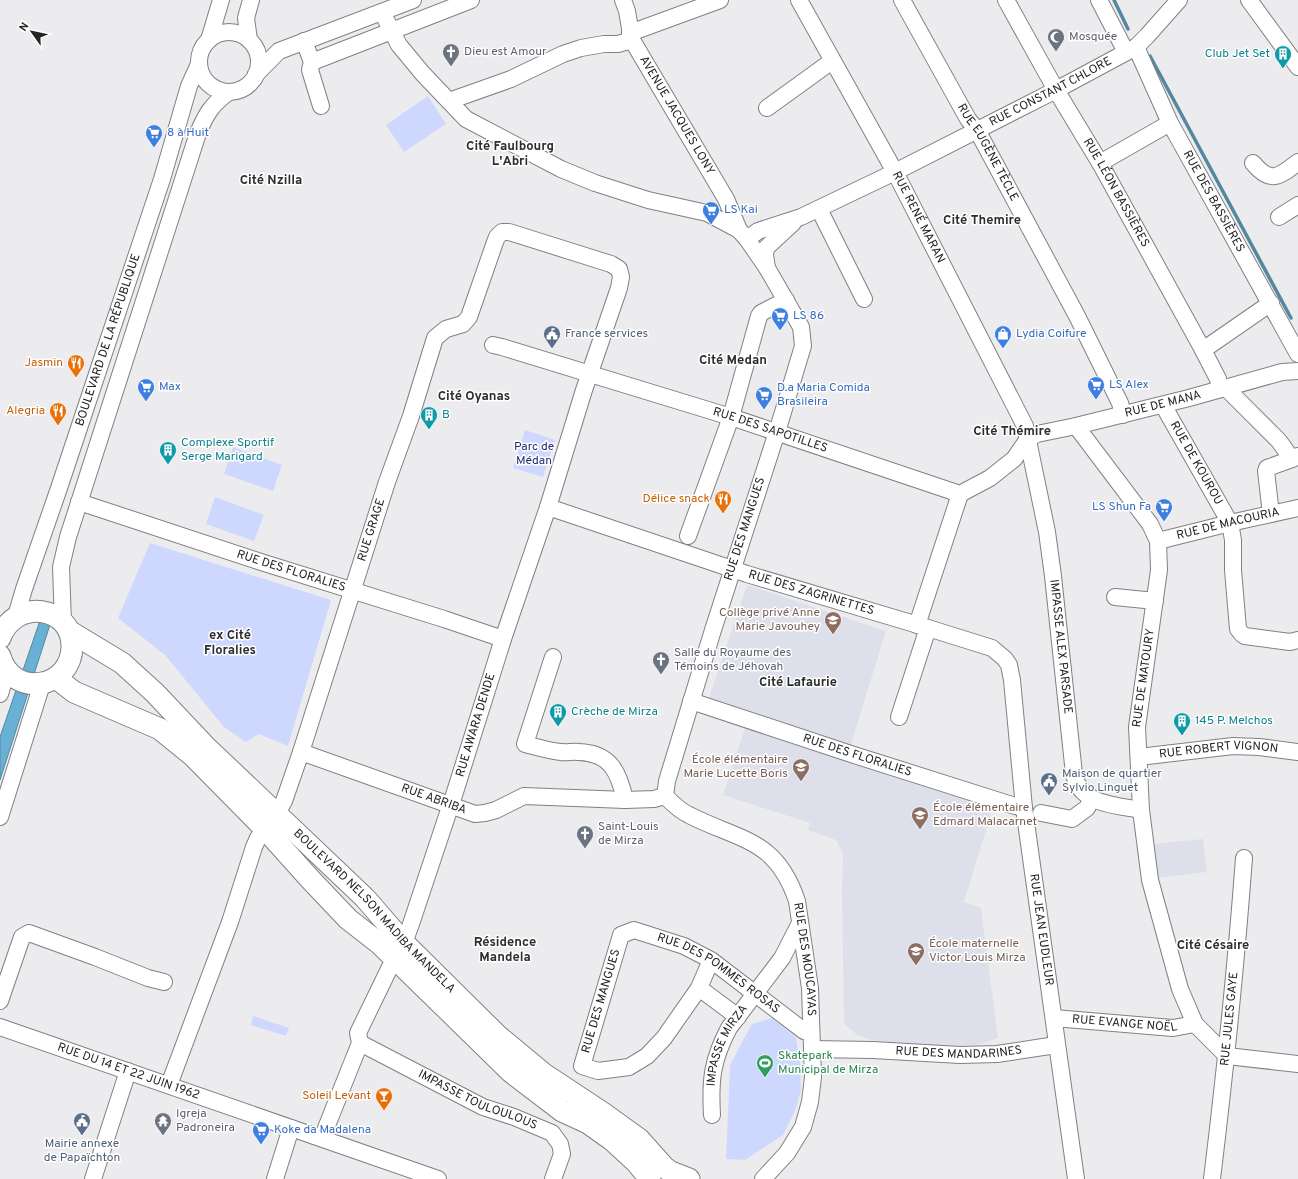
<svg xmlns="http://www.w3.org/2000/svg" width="1298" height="1179" font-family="Overpass,sans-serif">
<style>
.built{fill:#dde0ea}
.green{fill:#ced8ff}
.water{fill:#68b1d4;stroke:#5487a0}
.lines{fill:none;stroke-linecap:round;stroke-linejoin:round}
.stream{stroke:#5487a0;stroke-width:3.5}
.minor-casing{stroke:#808184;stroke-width:18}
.major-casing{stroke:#808184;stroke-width:23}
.minor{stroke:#fff;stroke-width:16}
.major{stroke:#fff;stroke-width:21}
.labels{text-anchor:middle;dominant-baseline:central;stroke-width:3;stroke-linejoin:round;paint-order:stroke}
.worship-label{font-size:12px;fill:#5b616d;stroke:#fff;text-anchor:start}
.culture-label{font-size:12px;fill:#0d838f;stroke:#fff;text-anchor:start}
.street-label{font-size:12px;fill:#242425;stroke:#fff}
.shop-label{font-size:12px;fill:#366cbe;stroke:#fff;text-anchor:start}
.service-label{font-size:12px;fill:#4e5e75;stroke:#fff;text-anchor:start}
.food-label{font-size:12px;fill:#c56008;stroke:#fff;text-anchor:end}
.park-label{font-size:12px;fill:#252c72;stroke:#fff}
.education-label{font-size:12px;fill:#785e54;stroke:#fff;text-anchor:end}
.leisure-label{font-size:12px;fill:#27864d;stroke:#fff;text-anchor:start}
.neighbourhood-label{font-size:13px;font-weight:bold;fill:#2c2d2f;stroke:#fff}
</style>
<rect width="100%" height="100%" fill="#ececef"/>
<g class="built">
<path d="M747 585 886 631 849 750 817 734 709 698Z"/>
<path d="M746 725 993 807 964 902 981 908 998 1038 978 1045 925 1047 871 1040 856 1034 844 1024 842 894 843 853 836 840 808 830 810 823 723 795Z"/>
<path d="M1203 839 1207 872 1157 878 1153 844Z"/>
</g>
<g class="green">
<path d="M428 96 446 124 404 152 386 125Z"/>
<path d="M525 430 555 440 543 477 513 468Z"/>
<path d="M233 447 282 465 273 491 224 474Z"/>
<path d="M215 497 264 515 254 541 206 524Z"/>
<path d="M150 543 331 600 288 746 259 734 246 742 224 727 165 655 118 618Z"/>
<path d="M253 1016 289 1028 286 1036 251 1025Z"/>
<path d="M772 1018 796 1038 800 1062 801 1091 795 1111 783 1135 745 1160 726 1159 730 1065 752 1024Z"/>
</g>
<path class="water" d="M46 603 56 606 0 780V737Z"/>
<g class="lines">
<g class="stream">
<path d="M1114 0 1128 29"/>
<path d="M1150 56 1291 318"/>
</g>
<g class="minor-casing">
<g id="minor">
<path id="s1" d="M623 0 627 11 632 40 726 199 739 230"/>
<path id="s2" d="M799 0 895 172 1025 426 1047 532 1053 576 1074 774C1080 805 1115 805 1141 810"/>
<path id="s3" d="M902 0 968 119 977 130 1077 316 1120 403 1123 415"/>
<path id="s4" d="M1006 0 1056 90 1100 163 1203 350 1218 379 1220 389"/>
<path d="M1099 0 1126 52"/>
<path d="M1249 0 1298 67"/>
<path d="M382 12 399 45 423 74 466 119 561 169 595 183 648 200 707 213 739 230 747 239 767 268 801 327 803 346 777 432 713 630 667 781 665 796"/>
<circle cx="229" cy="62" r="30"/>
<path d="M630 33 720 0"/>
<path d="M209 40 221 0"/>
<path d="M249 40 246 18 251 0"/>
<path d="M304 41 312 62 471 0"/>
<path id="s5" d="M1136 47 1170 123 1298 354"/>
<path d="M312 62 310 70 321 106"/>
<path d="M256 74 279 51 413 0"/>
<path d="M449 101 511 79 563 54 581 48 604 44H618L632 40"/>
<path d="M767 108 832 61"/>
<path d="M1100 163 1170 123"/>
<path d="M1253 163C1271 185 1280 176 1298 162"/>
<path d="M819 209 864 299"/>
<path d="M1279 217 1298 205"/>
<path id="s6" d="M747 239 758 231 801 217 895 172 1056 90 1136 47 1147 36 1179 0"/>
<path d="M767 268 765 255 766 248 793 223"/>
<path id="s7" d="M493 345 502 347 731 417 960 494 990 478 1014 459 1028 439 1037 434 1076 426 1189 398 1282 372 1298 371"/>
<path d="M1203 350 1271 303"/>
<path d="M1226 388 1279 441 1292 459 1298 456"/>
<path id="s8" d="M1163 405 1230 523 1233 540V570L1238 629 1242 634 1245 636 1290 642 1298 640"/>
<path d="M1076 426 1150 524 1158 541 1159 570 1137 727 1141 810 1150 880 1180 989 1195 1024 1227 1056"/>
<path id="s9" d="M79 502 261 562 444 619 503 639"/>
<path id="s10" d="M548 507 747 574 928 628 992 648 1005 659 1009 665 1012 680 1024 808 1076 1179"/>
<path d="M1271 514 1266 471 1267 468 1292 459"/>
<path d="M688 536 731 417 759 316 761 313 786 300"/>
<path id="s11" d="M1158 541 1230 523 1298 508"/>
<path d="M1115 597 1155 601"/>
<path id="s12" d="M16 616 24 589 58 491 162 179 189 86 199 64"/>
<path d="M63 623 61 567 68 537 198 133C206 114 212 104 229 92"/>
<path d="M917 625 960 494"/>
<path d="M553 657 525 744C537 747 549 751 561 752 567 753 573 751 579 752 611 753 619 773 625 800"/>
<path d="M0 694 7 671"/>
<path id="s13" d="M691 701 851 754 1015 806 1024 808"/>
<path d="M899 717 928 628"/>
<path id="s14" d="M301 752 475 814 485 813 496 810 524 796 625 800 654 799 665 796"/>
<path id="s15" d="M1139 757 1233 746 1259 747 1298 752"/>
<path id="s16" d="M665 796C672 803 680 811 689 815 740 841 776 838 797 901L810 988 813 1077 810 1102 803 1127 787 1153 763 1179"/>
<path d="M1041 813 1072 819 1087 808 1092 798"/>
<path id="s17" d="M276 815 284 801 301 752 387 482 411 416 435 338 446 329 463 324 469 317 495 242 497 237 502 232H509L611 264 619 269 621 277 619 288 584 390 548 507 503 639 455 792 411 924 404 943"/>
<path d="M0 817 42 684"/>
<path id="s18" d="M711 960 699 988 664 1038 647 1056 629 1067 598 1071 582 1066 621 935 634 930 684 946 711 960 804 1031H811"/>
<path d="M699 988 738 1017"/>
<path d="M0 1001 22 937 29 933 95 957 148 978 164 982"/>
<path id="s19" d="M1054 1018 1173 1028 1195 1024"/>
<path id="s20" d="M0 1027 438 1179"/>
<path id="s21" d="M360 1043 483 1107 514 1117 552 1133 560 1144 562 1154 553 1179"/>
<path id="s22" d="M812 1049 873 1050 960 1055 997 1054 1056 1045"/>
<path d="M1227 1056 1298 1064"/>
<path d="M169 1085 230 922 254 847 258 838 266 830"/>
<path id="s23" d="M712 1115C710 1080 712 1060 729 1028L782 958 800 923"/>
<path d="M322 1138 360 1043 358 1033 390 967 396 959"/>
<path d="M93 1179 128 1071"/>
<path d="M275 1179 291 1128"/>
<path id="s24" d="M1212 1179C1225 1072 1236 966 1244 858"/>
</g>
</g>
<g class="major-casing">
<g id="major">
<path id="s25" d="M69 631 122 663 155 693 205 746 365 898 404 943 497 1035 544 1074 603 1113 639 1139 664 1167 671 1172 689 1179"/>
<path d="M0 638C15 597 72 606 72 646 72 689 12 699 0 656"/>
<path d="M56 678 74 692 160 729 192 755 266 830 310 879 348 919 380 944 511 1072 562 1111 588 1123 612 1140 636 1162 650 1179"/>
</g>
</g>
<use href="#minor" class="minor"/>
<use href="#major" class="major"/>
</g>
<defs>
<g id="mosque-pin" transform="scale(0.9)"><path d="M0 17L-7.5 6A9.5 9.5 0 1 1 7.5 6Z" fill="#6b7280" stroke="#fff"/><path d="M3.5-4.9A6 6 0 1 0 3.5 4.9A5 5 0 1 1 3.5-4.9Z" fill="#fff"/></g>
<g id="church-pin" transform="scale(0.9)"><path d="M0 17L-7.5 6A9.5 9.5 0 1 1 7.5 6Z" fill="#6b7280" stroke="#fff"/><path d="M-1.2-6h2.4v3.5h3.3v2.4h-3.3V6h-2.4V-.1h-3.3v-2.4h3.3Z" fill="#fff"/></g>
<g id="building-pin" transform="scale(0.9)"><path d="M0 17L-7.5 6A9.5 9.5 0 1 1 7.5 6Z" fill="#0f9aa8" stroke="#fff"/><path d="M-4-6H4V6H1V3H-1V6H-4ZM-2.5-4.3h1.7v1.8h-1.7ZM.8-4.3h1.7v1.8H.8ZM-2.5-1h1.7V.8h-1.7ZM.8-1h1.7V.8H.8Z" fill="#fff"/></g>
<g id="supermarket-pin" transform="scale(0.9)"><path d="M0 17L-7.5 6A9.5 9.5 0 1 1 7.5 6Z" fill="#3f7fe0" stroke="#fff"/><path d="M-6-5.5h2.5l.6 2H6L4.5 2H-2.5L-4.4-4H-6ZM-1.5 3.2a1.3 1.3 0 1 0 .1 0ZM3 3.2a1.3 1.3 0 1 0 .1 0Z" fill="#fff"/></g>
<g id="civic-pin" transform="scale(0.9)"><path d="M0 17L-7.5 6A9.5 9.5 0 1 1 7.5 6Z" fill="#5c6f8a" stroke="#fff"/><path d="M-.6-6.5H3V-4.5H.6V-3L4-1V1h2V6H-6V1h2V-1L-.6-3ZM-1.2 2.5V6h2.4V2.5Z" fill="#fff"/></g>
<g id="shop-pin" transform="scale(0.9)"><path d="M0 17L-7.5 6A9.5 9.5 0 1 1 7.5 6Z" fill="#3f7fe0" stroke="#fff"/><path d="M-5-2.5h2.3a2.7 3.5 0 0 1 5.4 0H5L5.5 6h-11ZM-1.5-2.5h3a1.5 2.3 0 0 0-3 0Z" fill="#fff"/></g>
<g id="restaurant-pin" transform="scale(0.9)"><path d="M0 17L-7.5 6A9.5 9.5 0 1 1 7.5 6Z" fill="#e8710a" stroke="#fff"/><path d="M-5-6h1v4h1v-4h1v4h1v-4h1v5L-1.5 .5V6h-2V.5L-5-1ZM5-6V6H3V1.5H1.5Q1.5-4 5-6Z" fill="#fff"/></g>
<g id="school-pin" transform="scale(0.9)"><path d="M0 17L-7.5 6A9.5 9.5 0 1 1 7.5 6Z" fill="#8d6e63" stroke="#fff"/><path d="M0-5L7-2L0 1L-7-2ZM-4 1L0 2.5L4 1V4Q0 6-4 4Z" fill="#fff"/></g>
<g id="stadium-pin" transform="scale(0.9)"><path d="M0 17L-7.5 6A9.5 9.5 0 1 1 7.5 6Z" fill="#2e9e5b" stroke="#fff"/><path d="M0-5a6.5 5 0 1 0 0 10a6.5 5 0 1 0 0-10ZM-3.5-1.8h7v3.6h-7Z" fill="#fff"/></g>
<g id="bar-pin" transform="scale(0.9)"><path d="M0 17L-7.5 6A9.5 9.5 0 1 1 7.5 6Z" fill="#e8710a" stroke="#fff"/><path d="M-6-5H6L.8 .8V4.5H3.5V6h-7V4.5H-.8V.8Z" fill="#fff"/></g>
<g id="temple-pin" transform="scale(0.9)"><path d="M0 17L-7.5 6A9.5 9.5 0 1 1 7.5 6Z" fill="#6b7280" stroke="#fff"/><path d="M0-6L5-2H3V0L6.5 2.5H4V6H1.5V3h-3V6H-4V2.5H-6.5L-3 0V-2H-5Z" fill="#fff"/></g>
</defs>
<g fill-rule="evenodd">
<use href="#mosque-pin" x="1056" y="37"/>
<use href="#church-pin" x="451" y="52"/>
<use href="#building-pin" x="1283" y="54"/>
<use href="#supermarket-pin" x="154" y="133"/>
<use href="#supermarket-pin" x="711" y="210"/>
<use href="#supermarket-pin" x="780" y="316"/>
<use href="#civic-pin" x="552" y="334"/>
<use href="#shop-pin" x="1003" y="334"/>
<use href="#restaurant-pin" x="76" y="363"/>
<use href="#supermarket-pin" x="1096" y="385"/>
<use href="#supermarket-pin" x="146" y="387"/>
<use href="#supermarket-pin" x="764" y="395"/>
<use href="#restaurant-pin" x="58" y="411"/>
<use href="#building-pin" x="429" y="415"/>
<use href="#building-pin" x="168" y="450"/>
<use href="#restaurant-pin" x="723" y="499"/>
<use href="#supermarket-pin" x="1164" y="507"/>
<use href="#school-pin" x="833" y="620"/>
<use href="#church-pin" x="661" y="660"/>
<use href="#building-pin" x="558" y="712"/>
<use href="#building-pin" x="1182" y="721"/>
<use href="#school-pin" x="801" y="767"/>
<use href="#civic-pin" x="1049" y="781"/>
<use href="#school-pin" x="920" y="815"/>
<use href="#church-pin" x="585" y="834"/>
<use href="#school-pin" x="916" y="951"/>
<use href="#stadium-pin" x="765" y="1063"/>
<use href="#bar-pin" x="384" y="1096"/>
<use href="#civic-pin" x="82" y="1121"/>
<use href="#temple-pin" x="163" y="1121"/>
<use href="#supermarket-pin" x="261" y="1130"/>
</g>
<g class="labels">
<g class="worship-label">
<text x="1069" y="37">Mosquée</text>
<text x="464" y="52">Dieu est Amour</text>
<text x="674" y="653">Salle du Royaume des<tspan x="674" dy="14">Témoins de Jéhovah</tspan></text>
<text x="598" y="827">Saint-Louis<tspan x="598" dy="14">de Mirza</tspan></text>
<text x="176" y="1114">Igreja<tspan x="176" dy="14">Padroneira</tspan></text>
</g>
<g class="culture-label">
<text x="1270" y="54" text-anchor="end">Club Jet Set</text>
<text x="442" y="415">B</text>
<text x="181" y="443">Complexe Sportif<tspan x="181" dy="14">Serge Marigard</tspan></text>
<text x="571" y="712">Crèche de Mirza</text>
<text x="1195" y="721">145 P. Melchos</text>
</g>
<g class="street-label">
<text stroke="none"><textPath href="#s6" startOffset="338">RUE CONSTANT CHLORE</textPath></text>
<text stroke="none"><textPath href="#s1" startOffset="129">AVENUE JACQUES LONY</textPath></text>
<text stroke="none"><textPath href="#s3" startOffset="175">RUE EUGÈNE TÈCLE</textPath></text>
<text stroke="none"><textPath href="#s4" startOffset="222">RUE LÉON BASSIÈRES</textPath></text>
<text stroke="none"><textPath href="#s5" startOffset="173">RUE DES BASSIÈRES</textPath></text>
<text stroke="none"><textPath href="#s2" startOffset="248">RUE RENÉ MARAN</textPath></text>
<text stroke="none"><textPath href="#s12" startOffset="291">BOULEVARD DE LA RÉPUBLIQUE</textPath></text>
<text stroke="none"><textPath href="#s7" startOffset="719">RUE DE MANA</textPath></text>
<text stroke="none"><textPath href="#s7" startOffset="290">RUE DES SAPOTILLES</textPath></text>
<text stroke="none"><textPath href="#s8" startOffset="67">RUE DE KOUROU</textPath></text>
<text stroke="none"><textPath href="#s11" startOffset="72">RUE DE MACOURIA</textPath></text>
<text transform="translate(745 529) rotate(-72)">RUE DES MANGUES</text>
<text stroke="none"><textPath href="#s17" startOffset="301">RUE GRAGE</textPath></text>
<text stroke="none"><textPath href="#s9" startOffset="223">RUE DES FLORALIES</textPath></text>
<text stroke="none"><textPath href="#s10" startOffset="277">RUE DES ZAGRINETTES</textPath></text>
<text stroke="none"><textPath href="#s2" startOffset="706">IMPASSE ALEX PARSADE</textPath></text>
<text transform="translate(1144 678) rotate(-82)">RUE DE MATOURY</text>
<text transform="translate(476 725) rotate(-73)">RUE AWARA DENDE</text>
<text stroke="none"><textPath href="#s15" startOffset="80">RUE ROBERT VIGNON</textPath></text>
<text stroke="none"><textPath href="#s13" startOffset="175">RUE DES FLORALIES</textPath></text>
<text stroke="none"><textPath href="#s14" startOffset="141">RUE ABRIBA</textPath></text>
<text stroke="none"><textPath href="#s25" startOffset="416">BOULEVARD NELSON MADIBA MANDELA</textPath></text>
<text stroke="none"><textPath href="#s10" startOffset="757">RUE JEAN EUDLEUR</textPath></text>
<text stroke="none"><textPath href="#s16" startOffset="234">RUE DES MOUCAYAS</textPath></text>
<text stroke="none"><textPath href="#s18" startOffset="432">RUE DES POMMES ROSAS</textPath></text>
<text stroke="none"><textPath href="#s18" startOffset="253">RUE DES MANGUES</textPath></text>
<text stroke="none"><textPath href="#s24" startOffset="161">RUE JULES GAYE</textPath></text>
<text stroke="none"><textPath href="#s19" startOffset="71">RUE EVANGE NOËL</textPath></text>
<text stroke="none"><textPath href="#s23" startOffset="73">IMPASSE MIRZA</textPath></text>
<text stroke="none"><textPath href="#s22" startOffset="147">RUE DES MANDARINES</textPath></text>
<text stroke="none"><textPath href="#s20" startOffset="136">RUE DU 14 ET 22 JUIN 1962</textPath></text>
<text stroke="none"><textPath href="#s21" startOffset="131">IMPASSE TOULOULOUS</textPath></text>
</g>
<g class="shop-label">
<text x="167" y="133">8 à Huit</text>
<text x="724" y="210">LS Kai</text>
<text x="793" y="316">LS 86</text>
<text x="1016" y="334">Lydia Coifure</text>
<text x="1109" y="385">LS Alex</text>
<text x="159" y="387">Max</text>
<text x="777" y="388">D.a Maria Comida<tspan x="777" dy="14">Brasileira</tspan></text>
<text x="1151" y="507" text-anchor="end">LS Shun Fa</text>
<text x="274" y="1130">Koke da Madalena</text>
</g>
<g class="service-label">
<text x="565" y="334">France services</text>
<text x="1062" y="774">Maison de quartier<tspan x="1062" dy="14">Sylvio Linguet</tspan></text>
<text x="82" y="1144" text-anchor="middle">Mairie annexe<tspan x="82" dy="14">de Papaïchton</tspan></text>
</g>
<g class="food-label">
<text x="63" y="363">Jasmin</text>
<text x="45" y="411">Alegria</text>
<text x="710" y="499">Délice snack</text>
<text x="371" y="1096">Soleil Levant</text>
</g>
<g class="park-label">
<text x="534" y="447">Parc de<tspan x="534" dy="14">Médan</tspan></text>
</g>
<g class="education-label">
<text x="820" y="613">Collège privé Anne<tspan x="820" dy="14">Marie Javouhey</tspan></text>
<text x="788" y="760">École élémentaire<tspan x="788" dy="14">Marie Lucette Boris</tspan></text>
<text x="933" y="808" text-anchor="start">École élémentaire<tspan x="933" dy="14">Edmard Malacarnet</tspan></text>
<text x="929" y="944" text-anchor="start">École maternelle<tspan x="929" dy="14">Victor Louis Mirza</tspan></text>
</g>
<g class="leisure-label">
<text x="778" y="1056">Skatepark<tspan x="778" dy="14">Municipal de Mirza</tspan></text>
</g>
<g class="neighbourhood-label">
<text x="510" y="147">Cité Faulbourg<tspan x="510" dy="15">L'Abri</tspan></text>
<text x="271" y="181">Cité Nzilla</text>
<text x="982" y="221">Cité Themire</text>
<text x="733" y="361">Cité Medan</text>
<text x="474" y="397">Cité Oyanas</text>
<text x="1012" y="432">Cité Thémire</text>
<text x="230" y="636">ex Cité<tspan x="230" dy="15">Floralies</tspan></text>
<text x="798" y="683">Cité Lafaurie</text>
<text x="505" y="943">Résidence<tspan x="505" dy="15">Mandela</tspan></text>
<text x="1213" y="946">Cité Césaire</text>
</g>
</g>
<g transform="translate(32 32) rotate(303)" stroke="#ffffff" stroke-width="3" paint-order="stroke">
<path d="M0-3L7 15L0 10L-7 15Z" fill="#242425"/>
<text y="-6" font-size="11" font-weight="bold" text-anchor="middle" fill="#242425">N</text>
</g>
</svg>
